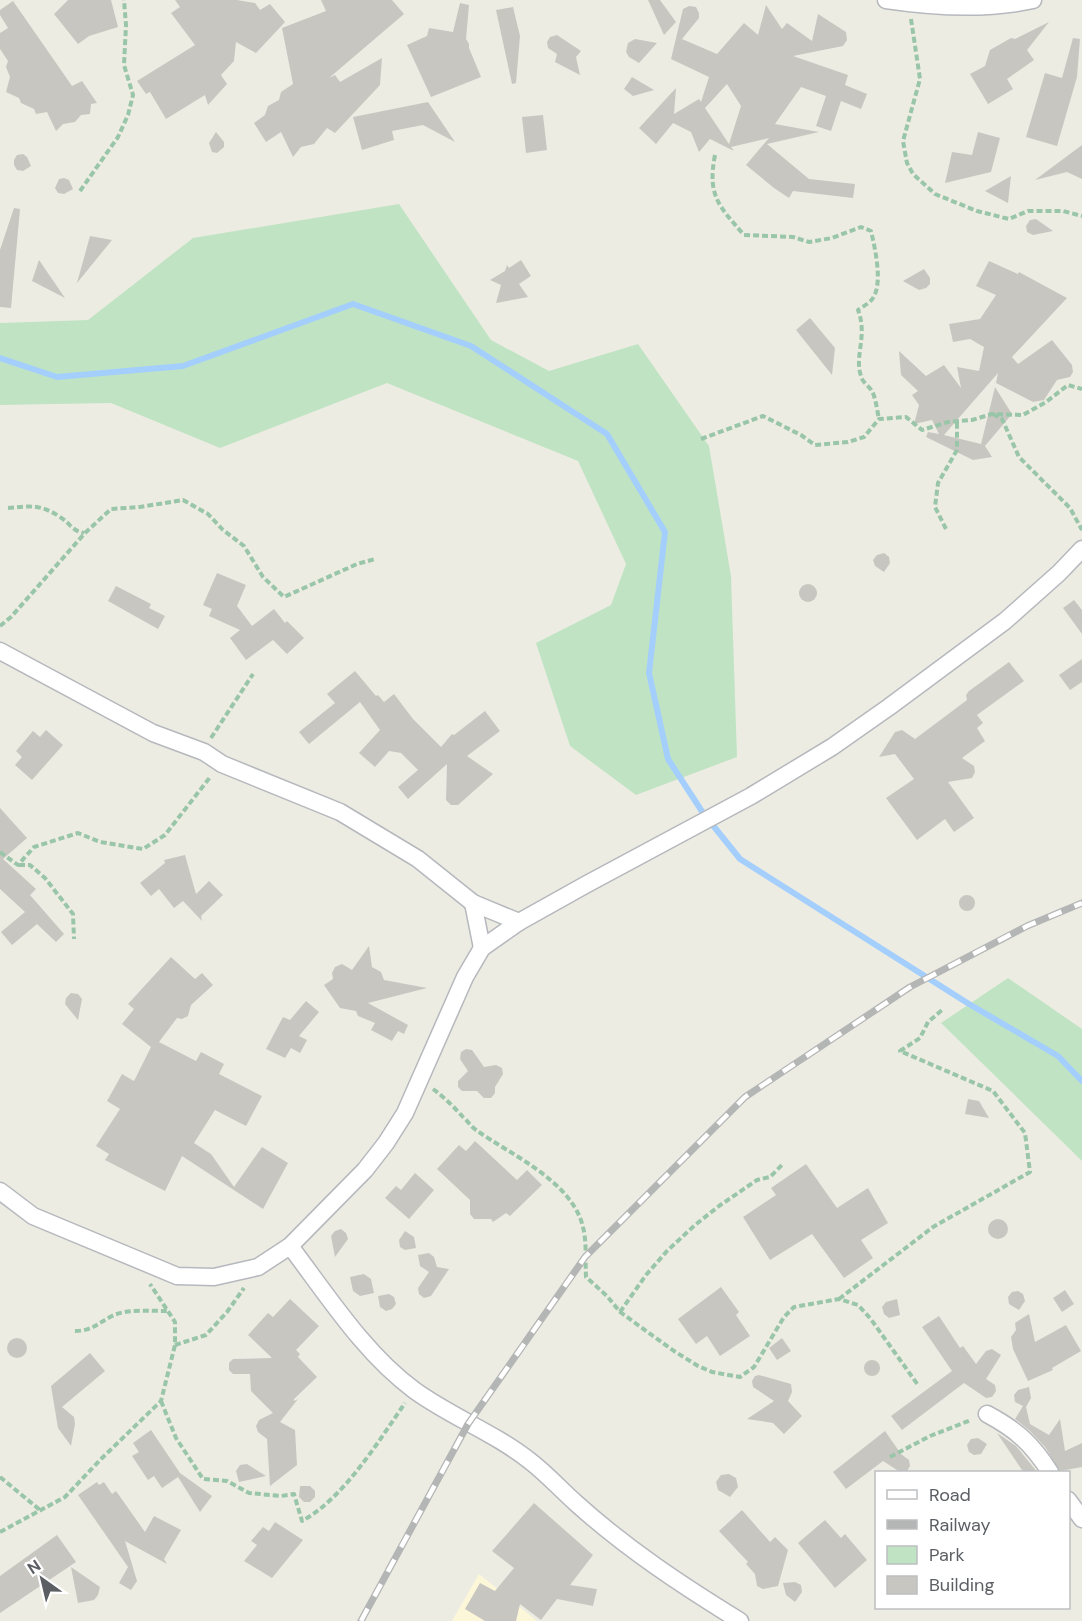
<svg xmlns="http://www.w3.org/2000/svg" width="1082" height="1621" font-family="'DM Sans',sans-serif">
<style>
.commercial{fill:#fdf7d9}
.green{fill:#c0e4c3}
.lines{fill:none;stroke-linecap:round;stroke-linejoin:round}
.stream{stroke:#a4cffc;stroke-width:6}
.building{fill:#c8c6c0;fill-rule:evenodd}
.minor-casing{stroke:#b5b8bd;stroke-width:19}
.path{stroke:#99c5a9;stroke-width:4;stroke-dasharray:6 3;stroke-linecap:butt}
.minor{stroke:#fff;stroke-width:16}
.rail-casing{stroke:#b4b5b5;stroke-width:7}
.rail{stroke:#fff;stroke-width:4.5;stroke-dasharray:14;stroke-linecap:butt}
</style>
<rect width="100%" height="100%" fill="#edece3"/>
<path class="commercial" d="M479 1574 537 1621H452Z"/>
<g class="green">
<path d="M399 204 491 340 549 371 638 344 709 446 731 576 737 757 636 795 570 746 536 643 611 605 626 564 578 461 387 383 220 448 111 403 0 405V323L88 320 193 238Z"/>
<path d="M1008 978 1082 1029V1161L941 1023Z"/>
</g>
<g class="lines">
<path class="stream" d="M0 358 57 377 183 366 353 304 471 346 607 434 665 532 649 673 668 759 703 813 740 859 969 1004 1058 1056 1082 1081"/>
</g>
<g class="building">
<path d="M68 0H111L118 27 89 36 78 44 54 14Z"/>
<path d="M175 0H237L255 3 260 10 270 4 285 22 256 53 236 42 234 61 221 75 227 84 208 105 205 95 166 119 150 92 146 94 137 81 195 45 171 13 180 7Z"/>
<path d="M321 0H392L404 14 329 78 335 75 340 82 382 58 380 85 335 133 327 128 314 144 301 147 293 157 281 132 266 142 254 123 265 115 268 106 279 100 281 92 293 84 282 28 326 11Z"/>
<path d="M648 0H660L676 22 664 35Z"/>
<path d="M13 1 72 86 82 81 97 103 91 104 90 114 81 115 75 122 63 124 56 131 47 112 36 114 34 109 21 103 19 98 6 92 10 77 6 67 8 61 0 49V33L8 28 0 15V10Z"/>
<path d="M460 3 469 5 466 39 469 44V48L481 77 431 97 407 45 427 36 429 28 453 32Z"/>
<path d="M766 5 782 29 787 23 812 41 818 14 846 32 847 40 843 46 793 56 848 75 845 85 867 94 861 109 841 101 831 131 816 126 826 96 801 87 775 124 819 132 767 144 809 179 855 184 853 198 793 191 789 198 774 188 746 165 769 138 731 147 734 151 710 139 699 152 691 132 673 123 656 144 639 128 676 88 674 114 699 99 701 102 709 77 671 59 683 9 689 6 696 7 699 13V18L682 39 717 54 744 23 758 35ZM727 84 741 106 729 144 705 108Z"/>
<path d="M513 7 520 36 516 83 512 84 496 10Z"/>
<path d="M1049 22 1027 50 1034 60 1007 79 1013 89 988 104 970 74 985 66 990 50 1011 38 1015 39Z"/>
<path d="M557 35 581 51 576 57 580 75 555 62 557 54 548 48 547 42 550 37Z"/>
<path d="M1073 38 1080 39 1077 77 1057 146 1026 137 1045 73 1062 78Z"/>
<path d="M635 39 657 43 639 63 629 57 626 52 628 43Z"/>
<path d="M632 77 654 90 633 96 624 89Z"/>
<path d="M428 102 455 142 423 125 392 131 394 140 362 150 353 117Z"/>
<path d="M543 115 547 150 526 153 522 117Z"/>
<path d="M216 132 224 142V147L217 153 212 152 209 143Z"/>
<path d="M978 132 1000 138 991 172 945 183 952 152 972 155Z"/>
<path d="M1082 145V179L1067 172 1035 180Z"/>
<path d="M23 154 27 157 31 166 23 171 17 170 14 165V160L17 155Z"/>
<path d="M1011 176 1008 203 985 191Z"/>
<path d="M64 178 69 180 73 189 64 194 58 193 55 188 59 179Z"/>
<path d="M14 208 20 209 11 308 0 307V250Z"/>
<path d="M1036 219 1053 231 1033 235 1027 232 1026 226 1030 220Z"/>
<path d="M90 236 112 240 77 283Z"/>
<path d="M39 260 65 298 32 281Z"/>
<path d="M521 260 531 276 519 284 528 297 496 303 501 285 490 280 505 271 507 265 509 268Z"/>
<path d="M989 261 1018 274 1019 272 1067 298 1012 357 1018 364 1052 340 1072 365 1073 372 1070 377 1057 380 1044 400 1033 402 996 383 998 373 944 435 981 444 995 387 1012 414 985 446 992 457 973 460 926 437 928 432 939 434 932 420 914 424 919 405 912 395 918 391 901 375 899 351 926 376 944 365 961 388 957 367 979 371 984 347 970 339 953 342 949 324 980 319 996 295 976 286Z"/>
<path d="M924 269 930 278V284L926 288 919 290 903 281Z"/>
<path d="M810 318 835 348 832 375 796 330Z"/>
<path d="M884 553 889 557 890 563 884 572 875 566 873 560 877 555Z"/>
<path d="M217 573 246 585 237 606 252 626 274 609 285 623 287 621 304 638 287 654 273 640 246 660 230 638 240 630 209 616 212 609 203 605Z"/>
<circle cx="808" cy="593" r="9"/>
<path d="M116 586 151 604 149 608 165 616 158 629 108 601Z"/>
<path d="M1074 600 1082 610V634L1063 608Z"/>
<path d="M1082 659V682L1070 690 1059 675Z"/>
<path d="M1009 662 1024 681 977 715 983 723 977 728 985 741 962 758 974 766 975 772 972 778 948 782 974 818 954 832 945 819 917 840 886 798 914 779 895 754 879 757 895 732 902 730 915 739 967 700 966 695 969 691Z"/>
<path d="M355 671 376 696 378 695 384 702 394 694 413 719 441 747 452 734 454 735 485 711 500 731 467 756 493 774 458 805H451L446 800 447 764 408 799 398 787 418 770 401 753 389 751 375 767 359 753 380 730 360 702 309 744 299 732 335 703 327 694Z"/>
<path d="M46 730 63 745 32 780 15 765 22 757 16 751 33 731 40 737Z"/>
<path d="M0 808 27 838 3 859 36 889 30 895 64 934 56 942 37 924 12 945 1 932 25 912 0 889Z"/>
<path d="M185 855 196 894 209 881 223 895 201 916 202 921 183 901 174 908 159 889 151 896 140 883 165 863 164 860Z"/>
<circle cx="967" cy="903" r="8"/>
<path d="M369 946 372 967 381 972 384 980 427 988 368 1003 408 1025 404 1034 398 1031 392 1041 371 1030 375 1023 358 1016 356 1011 340 1008 324 985 333 979 332 973 335 967 342 964 352 970Z"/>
<path d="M171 957 195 979 202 973 213 985 191 1005 188 1016 182 1019 177 1018 159 1042 196 1061 201 1052 224 1064 219 1074 262 1096 246 1126 215 1110 194 1143 211 1154 234 1187 262 1147 288 1163 263 1209 182 1156 165 1191 105 1160 109 1154 96 1146 120 1109 107 1101 122 1074 134 1081 151 1047 122 1024 134 1009 128 1004Z"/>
<path d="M71 993 78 994 82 999 78 1020 65 1004 66 998Z"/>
<path d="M306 1001 319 1012 299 1036 307 1040 300 1053 291 1048 285 1058 266 1049 283 1017 290 1020Z"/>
<path d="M466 1049 472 1050 484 1067 496 1065 502 1068 503 1074 495 1087V1093L491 1098H484L477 1091H462L458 1087V1081L468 1071 460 1059 461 1052Z"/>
<path d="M968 1099 979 1101 989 1118 965 1114Z"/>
<path d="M475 1141 517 1180 527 1170 542 1185 510 1216 506 1213 493 1222 491 1219H474L470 1214V1200L437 1169 459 1145 466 1151Z"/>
<path d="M806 1164 837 1208 868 1188 888 1223 861 1240 873 1258 844 1278 812 1234 770 1260 743 1217 776 1195 771 1188Z"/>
<path d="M415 1173 434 1190 409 1219 385 1198 396 1186 401 1190Z"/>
<circle cx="998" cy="1229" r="10"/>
<path d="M341 1229 346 1233 348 1239 335 1257 331 1236 335 1231Z"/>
<path d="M405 1231 414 1237 416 1248 405 1250 400 1247 399 1240Z"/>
<path d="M429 1253 434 1257 437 1267 449 1269 431 1296 424 1298 419 1294 418 1288 429 1272 420 1266 418 1255Z"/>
<path d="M364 1274 371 1279 374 1293 360 1296 353 1291 350 1277Z"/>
<path d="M721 1287 739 1312 736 1315 750 1336 720 1356 707 1336 696 1344 678 1319Z"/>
<path d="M1065 1290 1074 1304 1062 1312 1053 1298Z"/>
<path d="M1018 1291 1023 1294 1025 1301 1019 1310 1009 1304 1008 1297 1012 1292Z"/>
<path d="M389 1294 394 1297 396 1304 392 1309 386 1311 380 1307 378 1296Z"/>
<path d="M290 1299 319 1326 296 1350 300 1354 298 1357 317 1377 294 1399V1401L298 1399 280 1422 295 1430 297 1465 270 1486 267 1439 258 1432 256 1426 259 1420 273 1413 251 1391 250 1374H233L229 1370V1363L233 1359 272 1358 248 1335 268 1313 273 1317Z"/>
<path d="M897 1299 900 1315 889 1318 884 1314 882 1307 886 1302Z"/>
<path d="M1029 1314 1035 1342 1066 1325 1081 1351 1052 1368 1053 1370 1028 1381 1013 1349 1011 1337 1016 1330 1015 1323Z"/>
<path d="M939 1316 960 1348 963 1346 976 1364 986 1351 992 1349 1001 1355 986 1379 995 1385 996 1391 992 1397 986 1398 964 1383 902 1430 891 1416 952 1371 922 1327Z"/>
<path d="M782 1338 791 1351 777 1360 769 1348Z"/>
<circle cx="17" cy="1348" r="10"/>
<path d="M90 1353 105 1371 62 1407 74 1417 75 1424 71 1446 58 1428 51 1386Z"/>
<circle cx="872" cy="1368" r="8"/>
<path d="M759 1375 791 1384 792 1392 788 1401 802 1416 784 1434 773 1423 747 1419 774 1401 753 1387 752 1381 755 1376Z"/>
<path d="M1029 1387 1031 1398 1026 1407 1030 1424 1049 1435 1060 1419 1065 1451 1082 1443V1467L1060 1471 1045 1447 1030 1431 1015 1419 1023 1406 1015 1402 1014 1395 1018 1390Z"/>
<path d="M151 1430 180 1473 212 1496 200 1512 178 1477 162 1488 154 1476 148 1480 132 1456 139 1452 133 1443Z"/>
<path d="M885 1431 901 1454 909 1460 910 1466 907 1471 900 1472 883 1461 846 1489 833 1472Z"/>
<path d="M997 1433 1016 1446 1038 1473H1024Z"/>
<path d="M978 1438 987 1444 981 1454 974 1455 969 1452 967 1445 971 1439Z"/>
<path d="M247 1464 266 1476 239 1482 236 1471 240 1465Z"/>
<path d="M729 1474 736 1478 738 1487 730 1497 718 1490 716 1482 721 1475Z"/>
<path d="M97 1482 99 1485 104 1482 112 1494 116 1491 145 1532 154 1516 181 1530 164 1559 167 1564 125 1541 137 1581 131 1590 119 1583 128 1567 78 1495Z"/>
<path d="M300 1486H310L315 1491V1497L310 1502H304L299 1497Z"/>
<path d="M534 1503 593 1555 570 1585 597 1589 593 1606 557 1599 541 1620 520 1604 516 1621H485L465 1609 480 1583 495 1591 514 1568 492 1551Z"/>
<path d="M742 1510 770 1542 775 1537 788 1550 778 1586 763 1589 757 1586 755 1574 746 1564 748 1562 719 1531Z"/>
<path d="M825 1520 841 1538 845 1534 867 1560 835 1588 798 1543Z"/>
<path d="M275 1522 303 1540 272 1578 244 1561 257 1545 251 1541 263 1527 269 1531Z"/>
<path d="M57 1535 76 1562 0 1613V1576Z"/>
<path d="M71 1567 100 1587 98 1595 94 1600 78 1603Z"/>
<path d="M795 1582 801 1585 802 1592 795 1602 786 1595 783 1583Z"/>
</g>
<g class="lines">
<g class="minor-casing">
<g id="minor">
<path d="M886 0C933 7 987 10 1033 0"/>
<path d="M0 651 153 733 204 752 222 764 340 812 418 859 473 903 519 922"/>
<path d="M473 903 482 948"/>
<path d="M0 1191 33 1216 177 1276 214 1277 258 1267 290 1246 365 1170 386 1143 405 1113 465 977 482 948 519 922 587 884 751 796 832 747 889 707 1005 621 1059 573 1082 549"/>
<path d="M290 1246C328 1296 364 1353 414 1390 451 1417 495 1433 530 1461 547 1474 561 1490 577 1504 627 1549 683 1586 740 1621"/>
<path d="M987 1414C1017 1430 1032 1444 1050 1472"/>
<path d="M1068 1500 1082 1519"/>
</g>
</g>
<g class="path">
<path d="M911 19 920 79 903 141 907 163 913 174 935 194 977 211 1009 219 1028 211H1063L1082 216"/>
<path d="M715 155C707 196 719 206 744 235L793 237 809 242 832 238 861 227 871 231C875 248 883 283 873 298 870 303 862 307 858 310 868 336 854 356 861 376 862 382 869 386 872 391 876 399 877 410 879 419"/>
<path d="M80 191 118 137 128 115 133 95 124 65 126 25 124 0"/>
<path d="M993 414 1002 419 1019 457 1070 508 1082 530"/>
<path d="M701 439 763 416 801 435 815 445 848 442 864 437 879 419 906 417 922 430 948 422 972 420 992 414 1023 415 1046 402 1068 385 1082 389"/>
<path d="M8 508C30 506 41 504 60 517 70 523 72 531 84 533"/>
<path d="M946 529 935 507 938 483 957 450V421"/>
<path d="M0 626 11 617 85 533 111 509 140 507 183 500 208 514 223 530 244 546 263 577 284 597 357 564 375 559"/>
<path d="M211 738 253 674"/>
<path d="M0 852 18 865 34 847 78 833 100 842 143 849 165 835 211 776"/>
<path d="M19 865H30L45 878 73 914 74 939"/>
<path d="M433 1089C444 1097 454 1107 463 1117 468 1121 471 1127 476 1130 511 1155 572 1181 583 1227 587 1242 585 1261 586 1277L607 1296 620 1312 674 1351 698 1366 712 1372 740 1377 754 1367 784 1317 794 1307 839 1299 858 1305 870 1318 918 1385"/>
<path d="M839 1299 933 1227 1030 1172 1025 1133 993 1091 900 1051 920 1038 928 1022 942 1010"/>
<path d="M620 1312 646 1275 667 1251 695 1225 719 1206 757 1180 770 1177 782 1165"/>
<path d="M75 1331C93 1331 99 1322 114 1315 129 1309 150 1311 167 1311"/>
<path d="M175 1345 206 1335 227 1312 244 1288"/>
<path d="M161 1401 176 1438 203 1479 227 1481 249 1493 281 1496 294 1494 302 1521C344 1498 378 1442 405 1403"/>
<path d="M890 1457 930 1436 971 1420"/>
<path d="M0 1477 40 1510"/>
<path d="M0 1532 65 1497 101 1459 161 1401 175 1345V1322L150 1284"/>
</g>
<use href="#minor" class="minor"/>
<g class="rail-casing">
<path id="rail" d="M361 1621 468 1424 585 1257 745 1097 910 987 1027 926 1082 903"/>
</g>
<use href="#rail" class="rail"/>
</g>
<rect x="875" y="1471" width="195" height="138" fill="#ffffff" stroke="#bdbfc1" stroke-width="1.5"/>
<rect x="887" y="1490" width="30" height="9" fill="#ffffff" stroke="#bdbfc1" stroke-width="1.5"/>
<text x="929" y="1501" font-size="18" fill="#5b5e63">Road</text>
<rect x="887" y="1520" width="30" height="9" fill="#b4b5b5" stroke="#bdbfc1" stroke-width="1.5"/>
<text x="929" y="1531" font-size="18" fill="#5b5e63">Railway</text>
<rect x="887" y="1546" width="30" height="18" fill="#c0e4c3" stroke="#bdbfc1" stroke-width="1.5"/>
<text x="929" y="1561" font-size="18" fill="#5b5e63">Park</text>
<rect x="887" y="1576" width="30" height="18" fill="#c8c6c0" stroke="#bdbfc1" stroke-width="1.5"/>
<text x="929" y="1591" font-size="18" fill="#5b5e63">Building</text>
<g transform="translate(42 1579) rotate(326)" stroke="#ffffff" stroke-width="4.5" paint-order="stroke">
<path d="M0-4.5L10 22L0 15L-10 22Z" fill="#5b5e63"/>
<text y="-9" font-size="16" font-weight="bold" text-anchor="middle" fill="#5b5e63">N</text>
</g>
</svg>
